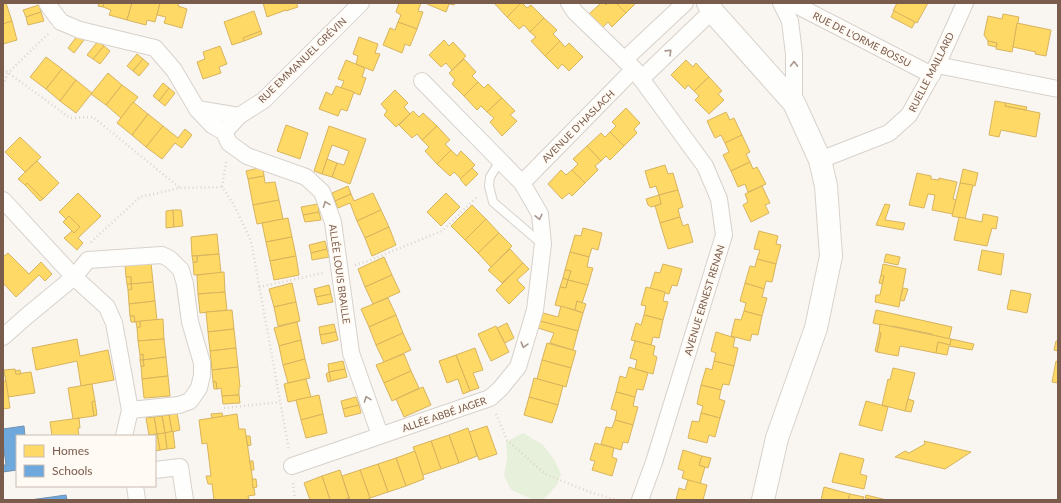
<svg xmlns="http://www.w3.org/2000/svg" width="1061" height="503" font-family="Lato,sans-serif">
<style>
.green{fill:#e7f0db}
.homes{fill:#ffd966;stroke:#d7b45e}
.schools{fill:#6fa8dc;stroke:#7291b1}
.lines{fill:none;stroke-linecap:round;stroke-linejoin:round}
.service-casing{stroke:#d7d1cb;stroke-width:10}
.minor-casing{stroke:#d7d1cb;stroke-width:18}
.secondary-casing{stroke:#d9d2cb;stroke-width:24}
.path{stroke:#dcd5d0;stroke-width:2.5;stroke-dasharray:1 3;stroke-linecap:butt}
.service{stroke:#fefefd;stroke-width:8}
.minor{stroke:#fefefd;stroke-width:16}
.secondary{stroke:#fefefd;stroke-width:22}
.oneway{stroke:#a8958b}
.labels{text-anchor:middle;dominant-baseline:central;stroke-width:4;stroke-linejoin:round;paint-order:stroke}
.street-label{font-size:10px;fill:#7a5c4d;stroke:#fffaf3}
</style>
<rect width="100%" height="100%" fill="#f9f5f0"/>
<path class="green" d="M523 433 543 445 554 459 561 474 557 485 546 497 542 500H534L511 490 504 475 507 458 506 442Z"/>
<g class="homes">
<path d="M6 3 12 21 3 24V4Z"/>
<path d="M99 3H104L103 7 98 6Z"/>
<path d="M104 3H132L127 20 109 15 111 10 103 7Z"/>
<path d="M132 3H160L155 22 147 20 146 25 127 20Z"/>
<path d="M160 3H179L178 6 187 9 182 28 164 23 166 17 157 15Z"/>
<path d="M263 3H296L298 7 286 11V10L267 17Z"/>
<path d="M399 3H421L418 11 423 12 417 29 398 22 401 15 396 12Z"/>
<path d="M427 3H455L454 5 449 4 446 12 427 4Z"/>
<path d="M494 3H521L507 17Z"/>
<path d="M521 3H522L527 8 531 5 544 18 530 32 524 25 519 29 507 17Z"/>
<path d="M601 3H605L606 5 608 3H616L626 13 612 27 608 22 602 28 589 14Z"/>
<path d="M616 3H636L626 13Z"/>
<path d="M897 3H928L917 23 893 11Z"/>
<path d="M39 5 41 12 26 17 23 10Z"/>
<path d="M254 11 261 31 243 38 244 41 232 45 224 22Z"/>
<path d="M894 11 915 22 912 28 891 17Z"/>
<path d="M41 12 44 21 28 25 26 17Z"/>
<path d="M1003 14 1019 17 1012 52 996 49 997 43 988 41 984 35 988 16 1002 19Z"/>
<path d="M544 18 557 30 553 34 560 41 545 56 531 41 536 37 530 32Z"/>
<path d="M12 21 17 40 3 44V24Z"/>
<path d="M398 22 417 29 410 46 405 44 402 53 383 45 390 28 395 30Z"/>
<path d="M1017 23 1051 30 1046 56 1035 54 1036 52 1013 47Z"/>
<path d="M261 31 262 34 244 41 243 38Z"/>
<path d="M78 35 84 40 74 53 68 48Z"/>
<path d="M359 37 378 44 375 53 380 54 373 71 356 64 358 56 353 54Z"/>
<path d="M444 40 449 46 453 42 466 56 452 70 446 63 441 67 429 55Z"/>
<path d="M98 41 104 46 93 59 87 55Z"/>
<path d="M560 41 565 47 569 43 583 57 569 71 562 64 558 69 545 56Z"/>
<path d="M988 41 997 43 996 47 988 45Z"/>
<path d="M104 46 110 51 100 64 93 59Z"/>
<path d="M220 46 227 64 219 67 221 73 203 79 197 62 205 59 203 52Z"/>
<path d="M137 54 143 59 133 71 127 66Z"/>
<path d="M46 57 62 69 46 89 30 77Z"/>
<path d="M143 59 149 64 139 76 133 71Z"/>
<path d="M464 59 476 72 472 76 478 82 464 96 452 84 455 80 449 73Z"/>
<path d="M346 60 365 68 362 77 366 78 360 95 341 88 344 81 338 79Z"/>
<path d="M686 60 693 67 696 63 709 77 694 91 688 85 685 89 671 75Z"/>
<path d="M62 69 76 80 60 101 46 89Z"/>
<path d="M108 73 122 85 106 105 91 94Z"/>
<path d="M709 77 722 91 718 94 724 100 709 114 695 100 699 96 694 91Z"/>
<path d="M76 80 92 93 76 113 60 101Z"/>
<path d="M478 82 484 88 488 84 502 98 487 112 481 106 477 110 464 96Z"/>
<path d="M163 83 169 88 159 101 153 96Z"/>
<path d="M122 85 138 97 121 118 106 105Z"/>
<path d="M336 86 354 92 347 111 341 109 338 116 319 109 326 92 332 95Z"/>
<path d="M169 88 175 93 165 106 159 101Z"/>
<path d="M395 90 408 103 404 107 410 114 396 127 384 115 387 111 381 104Z"/>
<path d="M502 98 515 111 510 115 517 121 502 136 490 122 494 118 487 112Z"/>
<path d="M995 101 1006 103 1005 106 1040 113 1036 137 1001 130 999 137 989 135Z"/>
<path d="M133 102 148 114 132 135 117 123Z"/>
<path d="M1006 103 1027 107 1026 110 1005 106Z"/>
<path d="M626 108 640 123 634 129 637 133 624 146 610 132 616 126 612 122Z"/>
<path d="M413 111 419 117 423 113 437 126 422 140 417 134 412 138 399 125Z"/>
<path d="M726 112 730 120 734 118 742 135 725 143 721 135 715 138 707 121Z"/>
<path d="M148 114 163 126 146 147 132 135Z"/>
<path d="M286 125 308 133 300 159 277 151Z"/>
<path d="M163 126 178 138 185 129 192 135 182 148 175 143 162 159 146 147Z"/>
<path d="M329 126 366 139 350 184 332 177 337 163 344 165 349 151 332 145 322 174 314 171Z"/>
<path d="M437 126 450 140 445 144 451 150 437 164 425 151 429 147 422 140Z"/>
<path d="M610 132 624 146 610 160 606 156 601 161 587 146 601 133 605 137Z"/>
<path d="M742 135 750 152 746 154 750 162 731 171 723 155 729 152 725 143Z"/>
<path d="M20 137 41 157 25 172 5 152Z"/>
<path d="M587 146 601 161 595 166 598 170 585 183 572 170 578 164 573 159Z"/>
<path d="M451 150 457 156 461 151 475 165 461 179 454 172 450 176 437 164Z"/>
<path d="M327 159 337 163 332 177 322 174Z"/>
<path d="M37 161 59 183 43 199 27 183 25 185 18 179Z"/>
<path d="M750 162 753 169 757 167 766 184 748 192 745 184 738 187 731 171Z"/>
<path d="M665 165 668 174 673 173 678 190 659 195 656 186 650 188 645 171Z"/>
<path d="M263 167 264 176 248 179 246 171Z"/>
<path d="M472 168 478 174 466 186 460 179Z"/>
<path d="M963 169 978 173 975 186 960 183Z"/>
<path d="M561 170 566 175 572 170 585 183 572 196 569 193 562 199 548 184Z"/>
<path d="M917 173 931 176V179L939 180V178L957 182 953 199 956 200 953 214 932 210 935 195 928 194 924 208 909 205Z"/>
<path d="M264 176 265 183 275 182 279 200 253 205 248 179Z"/>
<path d="M27 183 43 199 40 201 25 185Z"/>
<path d="M960 183 973 185 965 219 952 216Z"/>
<path d="M348 186 351 194 335 201 332 193Z"/>
<path d="M762 186 770 203 765 205 769 213 751 222 743 205 748 202 745 194Z"/>
<path d="M678 190 683 207 678 209 680 217 660 223 655 206 661 204 659 195Z"/>
<path d="M78 193 101 216 78 238 83 243 77 250 64 238 72 231 74 233 80 227 69 216 66 219 59 212Z"/>
<path d="M373 193 381 210 357 221 350 203 338 208 335 201 351 194 354 201Z"/>
<path d="M446 193 460 207 441 226 427 212Z"/>
<path d="M659 195 661 204 651 207 648 205 646 199Z"/>
<path d="M279 200 283 219 257 224 253 205Z"/>
<path d="M318 204 319 212 303 215 301 207Z"/>
<path d="M885 204 890 205 885 220 905 223 903 230 876 225Z"/>
<path d="M472 205 486 219 465 240 451 226Z"/>
<path d="M173 210 174 227 166 228V211Z"/>
<path d="M173 210H181L183 226 174 227Z"/>
<path d="M381 210 389 227 365 238 357 221Z"/>
<path d="M319 212 321 220 305 222 303 215Z"/>
<path d="M983 214 998 217 996 229 992 228 987 246 954 240 959 217 982 222Z"/>
<path d="M69 216 80 227 74 233 63 222Z"/>
<path d="M680 217 683 226 688 224 693 242 668 249 660 223Z"/>
<path d="M288 218 292 237 266 242 262 223Z"/>
<path d="M486 219 499 233 478 253 465 240Z"/>
<path d="M389 227 396 245 372 256 365 238Z"/>
<path d="M583 228 602 233 598 250 592 248 589 257 570 252 575 235 581 236Z"/>
<path d="M759 231 778 236 776 244 781 245 776 264 757 259 760 250 754 249Z"/>
<path d="M499 233 512 246 491 267 478 253Z"/>
<path d="M217 234 219 254 192 256 191 237Z"/>
<path d="M292 237 296 256 270 261 266 242Z"/>
<path d="M325 241 327 249 311 253 309 245Z"/>
<path d="M327 249 329 257 312 260 311 253Z"/>
<path d="M510 249 523 263 502 283 488 270Z"/>
<path d="M982 250 1004 254 1001 275 978 270Z"/>
<path d="M570 252 589 257 587 267 593 268 588 285 568 280 571 271 565 270Z"/>
<path d="M8 253 29 274 41 262 52 274 45 281 39 275 16 297 3 283V257Z"/>
<path d="M219 254 221 273 194 275 193 262H197V256Z"/>
<path d="M886 254 900 257 898 265 884 262Z"/>
<path d="M192 256H197V262H193Z"/>
<path d="M296 256 299 275 274 280 270 261Z"/>
<path d="M384 257 392 275 365 287 358 269Z"/>
<path d="M757 259 776 264 772 282 766 281 764 289 745 283 750 266 755 267Z"/>
<path d="M151 263 153 282 131 284V277H126L125 265Z"/>
<path d="M523 263 529 269 517 280 525 288 509 304 496 290Z"/>
<path d="M663 264 682 269 677 286 672 285 669 294 650 289 655 272 660 273Z"/>
<path d="M883 264 906 269 899 307 875 302 876 295H880L884 276 881 275Z"/>
<path d="M565 270 571 271 568 280 563 278Z"/>
<path d="M224 272 225 292 198 294 197 275Z"/>
<path d="M392 275 400 292 373 304 365 287Z"/>
<path d="M881 275 884 276 882 284 879 283Z"/>
<path d="M126 277H131V284H127Z"/>
<path d="M563 278 568 280 566 288 560 287Z"/>
<path d="M568 280 588 285 582 303 577 301 575 310 555 305 560 287 566 288Z"/>
<path d="M153 282 155 301 129 304 128 290 132 289 131 284Z"/>
<path d="M292 283 296 302 274 307 269 289Z"/>
<path d="M745 283 764 289 762 297 767 298 762 316 744 311 746 303 740 301Z"/>
<path d="M127 284H131L132 289 128 290Z"/>
<path d="M329 285 331 294 316 297 314 289Z"/>
<path d="M646 287 665 292 663 301 668 302 663 320 644 315 646 306 641 305Z"/>
<path d="M903 288 908 289 904 301 900 300Z"/>
<path d="M1011 290 1031 294 1027 313 1007 309Z"/>
<path d="M225 292 227 310 200 313 198 294Z"/>
<path d="M331 294 333 302 318 305 316 297Z"/>
<path d="M388 298 396 315 369 327 361 309Z"/>
<path d="M155 301 157 320 135 322 134 316H130L129 304Z"/>
<path d="M577 301 586 304 583 313 575 310Z"/>
<path d="M296 302 300 321 278 326 274 307Z"/>
<path d="M561 306 583 313 578 331 540 321 543 313 558 317Z"/>
<path d="M232 310 234 329 208 332 206 312Z"/>
<path d="M876 310 952 327 949 339 932 335V334L892 326 891 327 873 323Z"/>
<path d="M744 311 762 316 758 335 752 334 750 341 731 336 735 319 741 320Z"/>
<path d="M396 315 403 333 376 345 369 327Z"/>
<path d="M644 315 663 320 659 338 653 337 651 345 631 340 636 323 641 325Z"/>
<path d="M130 316H134L135 322H131Z"/>
<path d="M163 319 164 339 138 341 137 328 140 327V321Z"/>
<path d="M140 321V327L137 328 136 322Z"/>
<path d="M540 321 578 331 573 350 550 343 554 333 538 328Z"/>
<path d="M297 322 301 340 279 346 274 328Z"/>
<path d="M507 323 514 338 505 343 497 328Z"/>
<path d="M334 324 336 332 320 335 319 327Z"/>
<path d="M880 324 951 339 950 345 938 342 936 353 900 346 898 356 877 352 881 333H879Z"/>
<path d="M496 326 509 352 491 361 478 334Z"/>
<path d="M234 329 236 348 210 351 208 332Z"/>
<path d="M336 332 338 340 322 344 320 335Z"/>
<path d="M716 332 735 338 733 347 738 348 734 366 714 361 716 353 711 351Z"/>
<path d="M403 333 411 350 384 362 376 345Z"/>
<path d="M879 333H881L877 352 875 351Z"/>
<path d="M77 339 80 356 108 350 114 380 81 386 77 361 36 370 32 348Z"/>
<path d="M164 339 166 357 143 360V354L140 355 138 341Z"/>
<path d="M951 339 974 344 972 350 949 346 947 355 936 353 938 342 950 345Z"/>
<path d="M301 340 305 359 283 365 279 346Z"/>
<path d="M635 341 655 346 653 355 657 357 653 374 635 369 637 360 630 358Z"/>
<path d="M1056 341H1058V351L1054 350Z"/>
<path d="M547 343 576 351 571 368 542 360Z"/>
<path d="M236 348 238 367 212 370 210 351Z"/>
<path d="M475 348 483 370 473 373 479 388 470 391 456 355Z"/>
<path d="M143 354V360H140V355Z"/>
<path d="M404 354 411 371 384 383 376 365Z"/>
<path d="M456 355 470 391 463 394 458 379 447 383 439 361Z"/>
<path d="M166 357 168 376 142 379 141 366H144L143 360Z"/>
<path d="M305 359 310 378 288 383 283 365Z"/>
<path d="M140 360H143L144 366H141Z"/>
<path d="M542 360 571 368 566 387 537 379Z"/>
<path d="M343 361 345 369 329 372 328 364Z"/>
<path d="M714 361 734 366 729 385 723 384 721 390 701 385 706 368 712 370Z"/>
<path d="M1056 361 1058 362V383L1052 382Z"/>
<path d="M238 367 240 387H239V395L222 396 221 388 217 389 216 382H213L212 370Z"/>
<path d="M629 367 648 373 643 390 637 389 635 397 616 392 620 376 626 378Z"/>
<path d="M893 368 915 373 905 411 882 405 888 379 890 380Z"/>
<path d="M15 369 16 374 31 372 35 393 8 397 4 370Z"/>
<path d="M345 369 347 377 331 381 329 372Z"/>
<path d="M20 370 21 374H16L15 371Z"/>
<path d="M411 371 419 388 392 401 384 383Z"/>
<path d="M329 372 331 381 328 382 326 374Z"/>
<path d="M168 376 170 396 144 398 142 379Z"/>
<path d="M534 378 563 386 558 405 529 397Z"/>
<path d="M306 379 311 397 288 402 284 384Z"/>
<path d="M3 381H6L10 408 3 409Z"/>
<path d="M213 382H216L217 389H214Z"/>
<path d="M92 384 95 401 92 402 94 416 73 419 68 388Z"/>
<path d="M701 385 721 390 719 399 725 401 720 418 701 413 703 406 697 404Z"/>
<path d="M423 387 431 405 404 417 396 399Z"/>
<path d="M616 392 635 397 633 406 638 407 633 425 615 420 617 411 611 409Z"/>
<path d="M239 395 240 403 223 404 222 396Z"/>
<path d="M319 395 323 414 301 420 296 400Z"/>
<path d="M356 397 359 405 343 409 341 401Z"/>
<path d="M529 397 558 405 552 423 524 415Z"/>
<path d="M908 399 914 401 911 412 905 411Z"/>
<path d="M95 401 97 415 94 416 92 402Z"/>
<path d="M866 401 888 407 882 431 859 425Z"/>
<path d="M359 405 361 413 345 417 343 409Z"/>
<path d="M177 413 180 430 172 432 169 415Z"/>
<path d="M222 413 223 417 212 418 211 414Z"/>
<path d="M701 413 720 418 715 437 709 435 707 443 688 438 692 421 699 422Z"/>
<path d="M237 414 239 429H245L255 495 248 496 249 500H214L212 484H208L206 476H211L207 443 202 444 199 420Z"/>
<path d="M323 414 327 433 306 438 301 420Z"/>
<path d="M169 415 172 432 165 433 162 416Z"/>
<path d="M162 416 165 433 157 434 154 417Z"/>
<path d="M154 417 157 434 149 435 146 418Z"/>
<path d="M79 418 80 428H78L79 436H52L50 422Z"/>
<path d="M615 420 633 425 628 443 623 442 621 450 601 444 606 427 612 428Z"/>
<path d="M487 426 497 454 479 460 469 432Z"/>
<path d="M468 428 477 456 459 463 449 435Z"/>
<path d="M173 431 175 448 167 449 165 433Z"/>
<path d="M165 433 167 449 160 450 157 434Z"/>
<path d="M157 434 160 450 155 451V436H149V435Z"/>
<path d="M449 435 459 463 441 469 431 441Z"/>
<path d="M246 436H250L251 445 248 446Z"/>
<path d="M431 441 441 469 423 475 413 447Z"/>
<path d="M924 441 971 452 945 469 895 457 905 451 909 453 925 444Z"/>
<path d="M595 443 614 448 612 457 617 459 612 476 592 470 595 461 590 460Z"/>
<path d="M683 450 702 456 699 465 705 467 700 484 682 478 684 471 678 469Z"/>
<path d="M415 451 424 479 406 486 396 458Z"/>
<path d="M840 453 864 459 860 474 867 476 864 489 832 482Z"/>
<path d="M702 456 711 458 708 468 699 465Z"/>
<path d="M396 458 406 486 388 492 378 464Z"/>
<path d="M250 461H253L254 470H251Z"/>
<path d="M378 464 388 492 370 498 360 470Z"/>
<path d="M340 470 349 498 343 500H330L322 476Z"/>
<path d="M360 470 370 498 366 500H350L342 476Z"/>
<path d="M322 476 330 500H310L304 483Z"/>
<path d="M252 479H256L257 487 253 488Z"/>
<path d="M688 480 707 485 703 500H676L679 488 685 490Z"/>
<path d="M824 487 850 494 848 500H821Z"/>
<path d="M850 494 864 497 863 500H848Z"/>
<path d="M866 495 887 500H875L865 498Z"/>
</g>
<g class="schools">
<path d="M24 426 25 436H17V470L3 472V465H6L3 442V429Z"/>
<path d="M66 495 67 500H30Z"/>
</g>
<g class="lines">
<g class="service-casing">
<path id="service" d="M500 161 490 177 489 186 493 202 542 244"/>
</g>
<g class="minor-casing">
<g id="minor">
<path d="M47 3 51 9 61 22 80 30 155 48 174 70 197 109 212 125 224 132 229 143 247 156 306 177 322 192 333 222 351 353 380 435"/>
<path d="M569 3 575 12 634 69 705 166 719 199 724 235 654 462 640 500"/>
<path d="M781 3 790 21 794 54V103"/>
<path d="M792 3 932 75"/>
<path d="M624 60 685 3"/>
<path d="M937 65 1058 89"/>
<path d="M641 79 712 11"/>
<path d="M197 109 239 116"/>
<path d="M224 132 239 116 264 100 361 3"/>
<path d="M820 160 889 133 909 115 937 65 965 3"/>
<path d="M522 183 634 69"/>
<path d="M3 200 74 277 107 307 114 323 130 410 124 436"/>
<path d="M3 337 28 315 74 277 88 260 162 255 170 259 181 270 185 284 190 322 202 363V375L199 388 190 401 179 405 130 410"/>
<path d="M292 466 490 398 500 389 518 367 535 310 543 244 540 214 522 183 422 81"/>
<path d="M155 470 180 467 185 500"/>
<path d="M135 486 137 500"/>
</g>
</g>
<g class="secondary-casing">
<path id="secondary" d="M708 3 712 11 794 103 820 160 826 186 831 256 816 328 777 438 763 500"/>
</g>
<g class="path">
<path d="M3 69 70 118 93 117 180 188"/>
<path d="M3 85 8 73 49 33"/>
<path d="M226 162 222 187 234 205 251 241 289 450"/>
<path d="M91 242 140 197 180 188 222 187"/>
<path d="M355 265 368 261 442 231 478 196"/>
<path d="M259 287 323 273"/>
<path d="M224 408 280 402"/>
<path d="M496 414 507 440 545 474 592 493 617 500"/>
<path d="M293 483 295 500"/>
</g>
<use href="#service" class="service"/>
<use href="#minor" class="minor"/>
<use href="#secondary" class="secondary"/>
</g>
<defs><path id="oneway-chevron" d="M-2-3.5L2.5 0L-2 3.5" fill="none" stroke-width="1.6" stroke-linecap="round" stroke-linejoin="round"/></defs>
<g class="oneway">
<use href="#oneway-chevron" transform="translate(669 52) rotate(-44)"/>
<use href="#oneway-chevron" transform="translate(794 64) rotate(-89)"/>
<use href="#oneway-chevron" transform="translate(326 204) rotate(-111)"/>
<use href="#oneway-chevron" transform="translate(539 217) rotate(77)"/>
<use href="#oneway-chevron" transform="translate(524 345) rotate(106)"/>
<use href="#oneway-chevron" transform="translate(367 399) rotate(-110)"/>
</g>
<g class="labels">
<g class="street-label">
<text transform="translate(862 39) rotate(27)">RUE DE L'ORME BOSSU</text>
<text transform="translate(302 60) rotate(-44)">RUE EMMANUEL GRÉVIN</text>
<text transform="translate(931 72) rotate(-63)">RUELLE MAILLARD</text>
<text transform="translate(578 126) rotate(-45)">AVENUE D'HASLACH</text>
<text transform="translate(340 274) rotate(82)">ALLÉE LOUIS BRAILLE</text>
<text transform="translate(704 300) rotate(-73)">AVENUE ERNEST RENAN</text>
<text transform="translate(444 414) rotate(-19)">ALLÉE ABBÉ JAGER</text>
</g>
</g>
<rect width="1061" height="503" fill="none" stroke="#7a5c4d" stroke-width="8"/>
<rect x="16" y="435" width="140" height="52" fill="#fffaf3" stroke="#cabbb1"/>
<rect x="24" y="445" width="20" height="12" fill="#ffd966" stroke="#cabbb1"/>
<text x="52" y="455" font-size="12" fill="#7a5c4d">Homes</text>
<rect x="24" y="465" width="20" height="12" fill="#6fa8dc" stroke="#cabbb1"/>
<text x="52" y="475" font-size="12" fill="#7a5c4d">Schools</text>
</svg>
